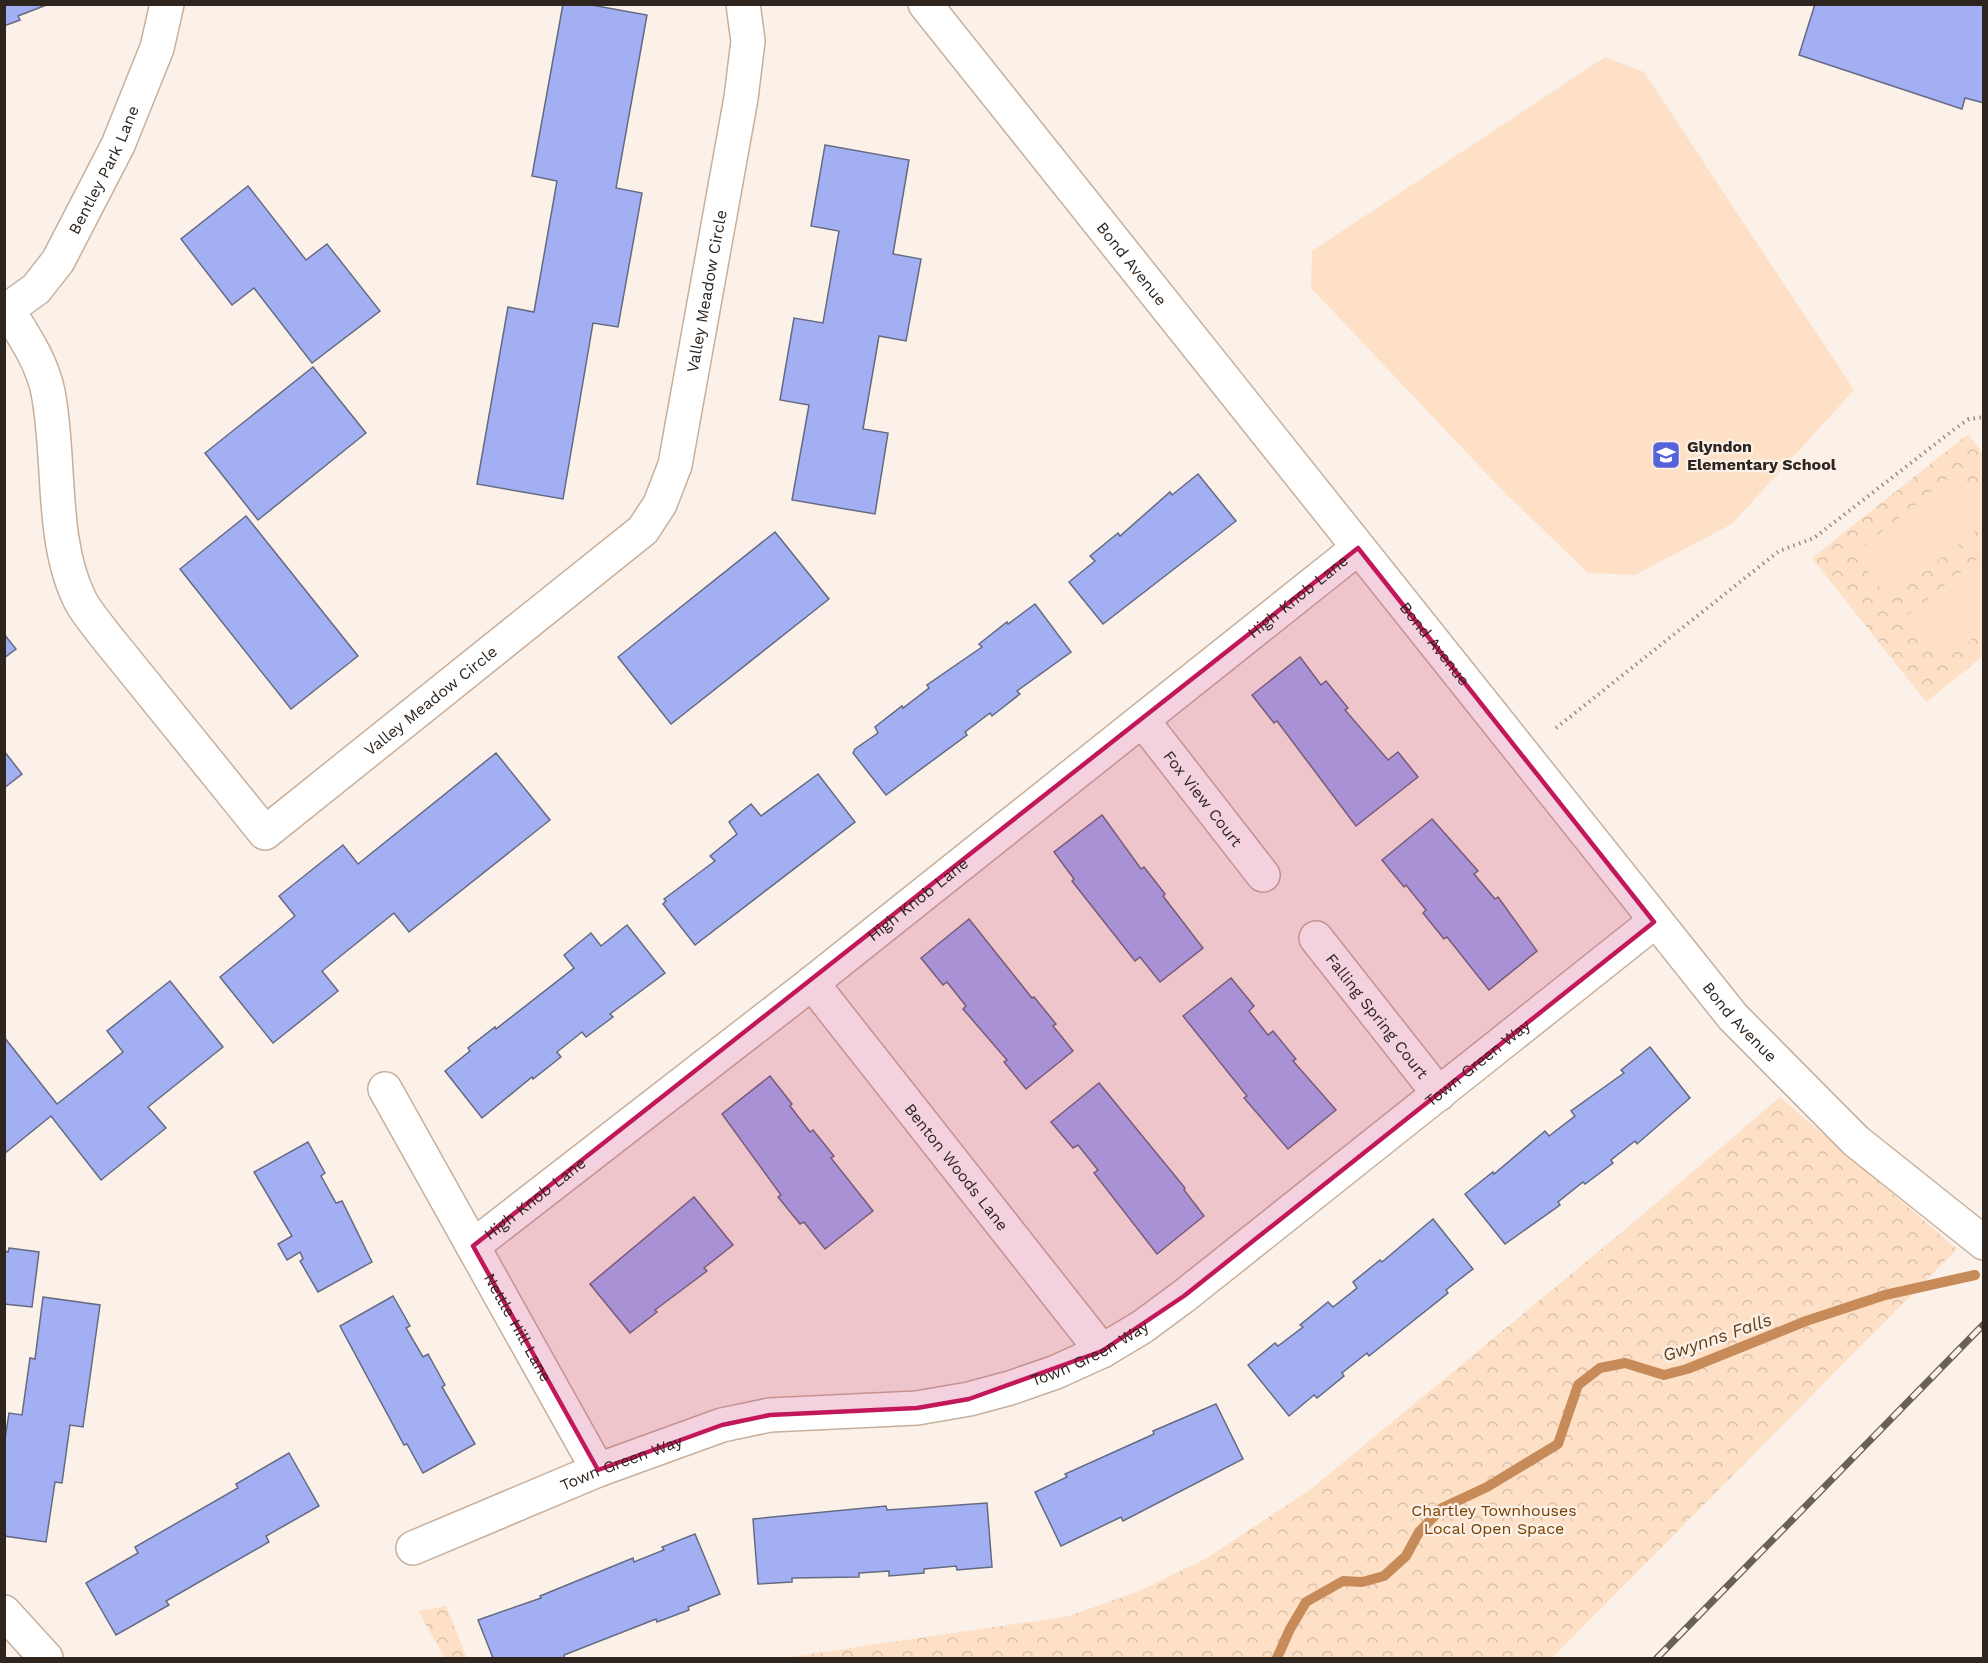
<svg xmlns="http://www.w3.org/2000/svg" width="1988" height="1663" font-family="'Work Sans',sans-serif">
<style>
.park{fill:url(#park-crowns)}
.pitch{fill:#fee0c7}
.lines{fill:none;stroke-linecap:round;stroke-linejoin:round}
.stream{stroke:#c68b59;stroke-width:10}
.building{fill:#a2b0f3;stroke:#656a82;stroke-width:1.5}
.minor-casing{stroke:#c7af9c;stroke-width:36}
.tertiary-casing{stroke:#c7af9c;stroke-width:36}
.path{stroke:#968d85;stroke-width:4;stroke-dasharray:1.5 4.5;stroke-linecap:butt}
.minor{stroke:#fff;stroke-width:33}
.tertiary{stroke:#fff;stroke-width:33}
.rail-casing{stroke:#696058;stroke-width:7}
.rail{stroke:#fbf1e9;stroke-width:4.5;stroke-dasharray:14;stroke-linecap:butt}
.marked{fill:#c2185b;fill-opacity:0.2;stroke:#c2185b;stroke-width:4.5;stroke-linejoin:round}
.labels{text-anchor:middle;dominant-baseline:central;stroke-width:4.5;stroke-linejoin:round;paint-order:stroke}
.street-label{font-size:16px;fill:#2e251e;stroke:#fbf1e9}
.poi-label{font-size:16px;font-weight:bold;fill:#2e251e;stroke:#fbf1e9;text-anchor:start}
.park-label{font-size:16px;fill:#784100;stroke:#fbf1e9}
.water-label{font-size:18px;font-style:italic;fill:#643c16;stroke:#fbf1e9}
</style>
<defs>
<pattern id="park-crowns" width="20" height="18" patternUnits="userSpaceOnUse" patternTransform="scale(1.5)"><rect width="20" height="18" fill="#fee0c7"/><path d="M2 6a3 3 0 1 1 6 0M12 15a3 3 0 1 1 6 0" fill="none" stroke="#dac0aa"/></pattern>
</defs>
<rect width="100%" height="100%" fill="#fbf1e9"/>
<g class="park">
<path d="M1968 434 1983 454V656L1926 702 1812 558Z"/>
<path d="M1780 1097 1957 1249 1552 1658H783L1069 1616 1139 1591 1207 1558 1311 1489 1633 1223Z"/>
<path d="M446 1606 467 1658H445L418 1611Z"/>
</g>
<g class="pitch">
<path d="M1605 57 1644 72 1854 390 1732 524 1635 575 1588 573 1502 490 1311 288 1312 251Z"/>
<path d="M1954 474 1983 511V525L1890 599 1854 554Z"/>
<path d="M1983 555V630L1941 664 1904 618Z"/>
</g>
<g class="lines">
<path class="stream" d="M1277 1658 1290 1629 1306 1602 1343 1581 1362 1582 1384 1576 1406 1556 1419 1532 1442 1508 1487 1487 1558 1444 1578 1385 1600 1368 1625 1363 1664 1375 1687 1369 1806 1321 1885 1295 1975 1275"/>
</g>
<g class="building">
<path d="M4 4H49L18 16 20 20 4 26Z"/>
<path d="M563 4H586L647 15 616 188 642 193 618 327 593 323 563 499 477 484 508 307 534 312 557 181 532 176Z"/>
<path d="M1815 4H1984V103L1965 98 1962 109 1799 55Z"/>
<path d="M825 145 909 160 893 254 921 259 906 341 879 336 863 429 888 433 875 514 792 500 809 405 780 400 794 318 823 323 839 231 811 226Z"/>
<path d="M248 186 306 260 327 244 380 311 312 363 254 288 232 305 181 239Z"/>
<path d="M313 367 366 433 258 520 205 453Z"/>
<path d="M1198 474 1236 521 1103 624 1069 582 1095 561 1090 556 1118 533 1120 536 1170 492 1172 495Z"/>
<path d="M246 516 358 656 291 709 180 569Z"/>
<path d="M775 532 829 599 671 724 618 657Z"/>
<path d="M1035 604 1071 652 1017 691 1020 694 992 716 990 713 965 732 967 735 886 795 853 753 855 749 878 733 875 727 902 706 903 708 929 688 927 685 982 647 979 644 1007 622 1008 624Z"/>
<path d="M4 634 16 649 4 658Z"/>
<path d="M1300 657 1321 685 1326 681 1348 708 1345 710 1388 760 1398 752 1418 777 1356 826 1277 721 1274 723 1252 695Z"/>
<path d="M4 751 22 774 4 788Z"/>
<path d="M496 753 550 820 409 932 394 913 322 971 338 991 273 1043 220 977 295 916 279 896 343 845 358 864Z"/>
<path d="M818 774 855 822 695 945 663 904 666 901 664 899 715 861 710 856 737 834 729 822 751 804 761 816Z"/>
<path d="M1102 815 1141 869 1144 867 1165 894 1163 896 1203 948 1160 982 1140 957 1135 961 1072 881 1074 879 1054 852Z"/>
<path d="M1432 819 1478 871 1474 874 1495 899 1498 897 1537 951 1489 990 1447 937 1444 939 1423 913 1426 910 1406 885 1404 887 1382 860Z"/>
<path d="M969 919 1032 998 1034 997 1056 1024 1053 1026 1073 1051 1026 1089 1004 1062 1007 1060 963 1009 966 1006 947 982 943 985 921 958Z"/>
<path d="M627 925 665 973 610 1014 613 1017 586 1037 582 1032 557 1052 561 1057 533 1079 532 1077 482 1118 445 1071 470 1051 468 1048 495 1027 496 1029 574 968 564 955 591 933 601 946Z"/>
<path d="M1231 978 1254 1006 1249 1011 1268 1035 1273 1031 1296 1059 1293 1061 1336 1110 1288 1149 1244 1098 1247 1096 1183 1016Z"/>
<path d="M170 981 223 1047 148 1107 166 1128 101 1180 51 1116 4 1154V1037L57 1104 123 1052 107 1031Z"/>
<path d="M1650 1047 1690 1098 1637 1144 1635 1141 1611 1160 1613 1163 1585 1184 1583 1182 1558 1202 1560 1205 1505 1244 1465 1194 1493 1172 1494 1174 1545 1131 1549 1136 1575 1116 1571 1111 1624 1073 1621 1070Z"/>
<path d="M770 1076 792 1104 790 1106 810 1132 813 1130 834 1156 831 1158 873 1211 825 1249 804 1222 800 1224 778 1197 781 1195 722 1114Z"/>
<path d="M1099 1083 1185 1188 1184 1190 1204 1216 1157 1254 1094 1173 1098 1170 1078 1145 1073 1148 1051 1122Z"/>
<path d="M308 1142 325 1173 321 1176 336 1203 342 1201 372 1262 318 1292 300 1261 303 1259 300 1252 287 1260 278 1244 292 1236 254 1172Z"/>
<path d="M694 1197 733 1245 704 1268 707 1271 655 1310 657 1312 630 1333 590 1284Z"/>
<path d="M1433 1219 1473 1269 1446 1290 1448 1293 1369 1356 1367 1353 1342 1373 1344 1376 1317 1398 1314 1395 1289 1416 1248 1365 1275 1343 1278 1346 1303 1327 1300 1325 1328 1302 1333 1307 1357 1288 1353 1282 1380 1260 1382 1262Z"/>
<path d="M9 1248 39 1252 32 1307 4 1304V1251L8 1252Z"/>
<path d="M393 1296 410 1326 406 1328 423 1357 428 1354 445 1385 442 1387 475 1444 423 1473 407 1444 404 1445 340 1326Z"/>
<path d="M43 1297 100 1305 83 1427 70 1425 62 1483 55 1482 46 1542 4 1536V1445L9 1413 22 1415 30 1358 35 1359Z"/>
<path d="M1216 1404 1243 1459 1123 1521 1121 1517 1061 1546 1035 1492 1067 1477 1065 1474 1154 1434 1153 1431Z"/>
<path d="M289 1453 319 1506 266 1536 269 1542 166 1601 169 1605 116 1635 86 1583 138 1553 135 1547 238 1488 236 1484Z"/>
<path d="M987 1503 992 1567 957 1570 956 1566 924 1569V1573L889 1576V1571L859 1573V1577L792 1578V1582L758 1584 753 1519 886 1506 887 1510Z"/>
<path d="M695 1534 720 1594 688 1607 689 1610 657 1622 656 1619 564 1655V1658H493L478 1620 541 1598 540 1596 633 1558 634 1562 664 1550 662 1547Z"/>
</g>
<g class="lines">
<g class="minor-casing">
<g id="minor">
<path id="s1" d="M8 310C24 336 42 362 48 392 61 458 50 540 80 600 86 612 96 623 104 634L265 833 643 530 660 504 675 465 741 98 748 41 743 4"/>
<path id="s2" d="M4 312 36 289 58 261 118 145 157 48 167 4"/>
<path id="s3" d="M1143 721 1263 875"/>
<path id="s4" d="M1316 938 1439 1094"/>
<path id="s5" d="M812 983 1102 1351"/>
<path id="s6" d="M385 1089 598 1470"/>
<path id="s7" d="M473 1246 812 983 1358 548"/>
<path id="s8" d="M413 1548 598 1470 722 1425 770 1415 917 1408 969 1399 1010 1388 1056 1372 1102 1351 1142 1327 1184 1296 1654 922"/>
<path d="M4 1612 46 1658"/>
</g>
</g>
<g class="tertiary-casing">
<g id="tertiary">
<path id="s9" d="M925 4 1733 1017 1856 1141 1984 1243"/>
</g>
</g>
<path class="path" d="M1556 728 1779 551 1814 538 1956 428 1969 419 1984 417"/>
<use href="#minor" class="minor"/>
<use href="#tertiary" class="tertiary"/>
<g class="rail-casing">
<path id="rail" d="M1657 1658 1984 1324"/>
</g>
<use href="#rail" class="rail"/>
</g>
<path class="marked" d="M1358 548 1654 922 1184 1296 1102 1351 969 1399 917 1408 770 1415 722 1425 598 1470 473 1246Z"/>
<defs>
<g id="school-square" transform="scale(1.5)"><rect x="-9" y="-9" width="18" height="18" rx="4" fill="#5662d9" stroke="#fbf1e9"/><path d="M0-5L7-2L0 1L-7-2ZM-4 1L0 2.5L4 1V4Q0 6-4 4Z" fill="#fff"/></g>
</defs>
<g fill-rule="evenodd">
<use href="#school-square" x="1666" y="455"/>
</g>
<g class="labels">
<g class="street-label">
<text stroke="none"><textPath href="#s2" startOffset="177">Bentley Park Lane</textPath></text>
<text stroke="none"><textPath href="#s9" startOffset="332">Bond Avenue</textPath></text>
<text stroke="none"><textPath href="#s1" startOffset="1335">Valley Meadow Circle</textPath></text>
<text stroke="none"><textPath href="#s7" startOffset="1050">High Knob Lane</textPath></text>
<text stroke="none"><textPath href="#s9" startOffset="818">Bond Avenue</textPath></text>
<text stroke="none"><textPath href="#s1" startOffset="813">Valley Meadow Circle</textPath></text>
<text stroke="none"><textPath href="#s3" startOffset="98">Fox View Court</textPath></text>
<text stroke="none"><textPath href="#s7" startOffset="564">High Knob Lane</textPath></text>
<text stroke="none"><textPath href="#s4" startOffset="99">Falling Spring Court</textPath></text>
<text stroke="none"><textPath href="#s9" startOffset="1304">Bond Avenue</textPath></text>
<text stroke="none"><textPath href="#s8" startOffset="1197">Town Green Way</textPath></text>
<text stroke="none"><textPath href="#s5" startOffset="234">Benton Woods Lane</textPath></text>
<text stroke="none"><textPath href="#s7" startOffset="78">High Knob Lane</textPath></text>
<text stroke="none"><textPath href="#s6" startOffset="273">Nettle Hill Lane</textPath></text>
<text stroke="none"><textPath href="#s8" startOffset="711">Town Green Way</textPath></text>
<text stroke="none"><textPath href="#s8" startOffset="225">Town Green Way</textPath></text>
</g>
<g class="poi-label">
<text x="1687" y="446">Glyndon<tspan x="1687" dy="18">Elementary School</tspan></text>
</g>
<g class="park-label">
<text x="1494" y="1510">Chartley Townhouses<tspan x="1494" dy="18">Local Open Space</tspan></text>
</g>
<g class="water-label">
<text transform="translate(1717 1337) rotate(-19)">Gwynns Falls</text>
</g>
</g>
<rect width="1988" height="1663" fill="none" stroke="#2e251e" stroke-width="12"/>
</svg>
